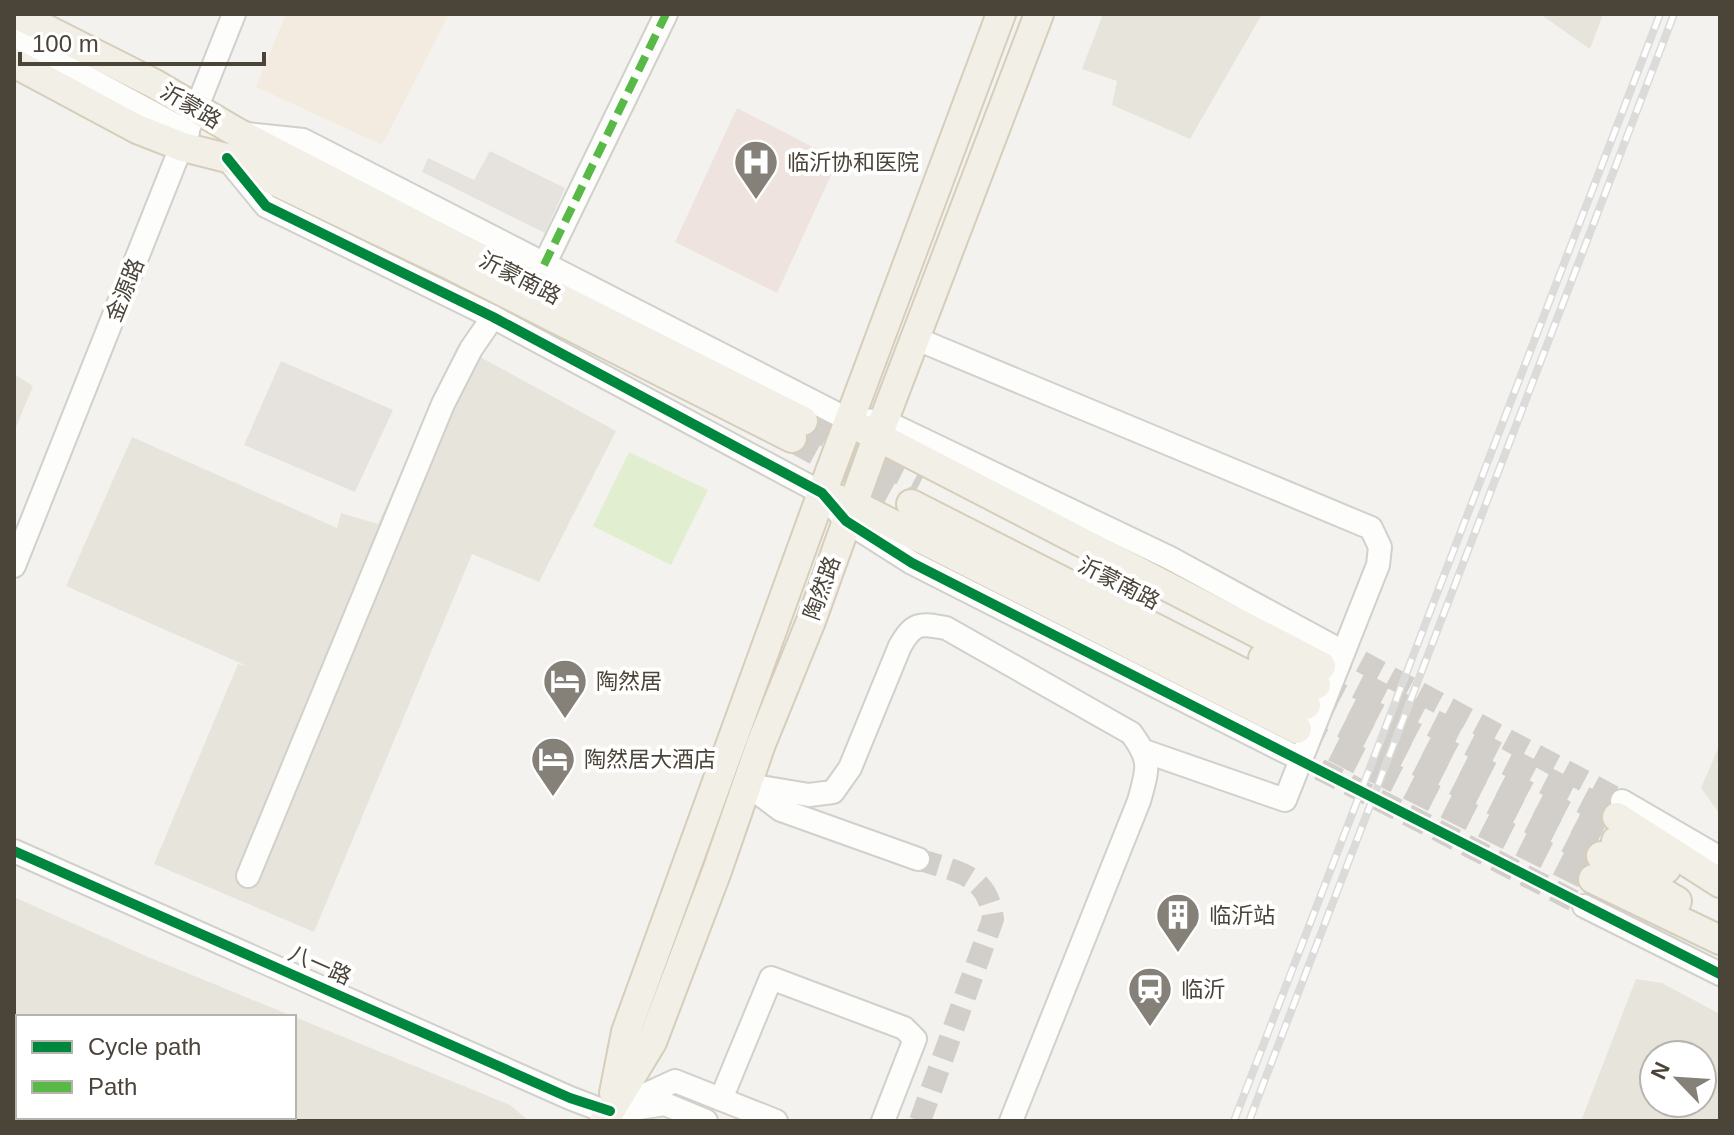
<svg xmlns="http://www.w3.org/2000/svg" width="1734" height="1135" font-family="Arial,'Noto Sans SC',sans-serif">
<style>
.residential{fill:#e7e4dc;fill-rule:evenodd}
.commercial{fill:#f3ebdf}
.medical{fill:#eee3df}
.green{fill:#e1eecf}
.parking{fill:#e6e3df}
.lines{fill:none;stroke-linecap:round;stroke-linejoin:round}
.minor-tunnel{stroke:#d2cfca;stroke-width:22;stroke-dasharray:22 11;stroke-linecap:butt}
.major-tunnel{stroke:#d2cfca;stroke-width:28;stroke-dasharray:28 14;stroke-linecap:butt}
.minor-casing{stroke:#d2d0cb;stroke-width:26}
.major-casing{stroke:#d6cebb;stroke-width:32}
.minor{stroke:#fdfdfc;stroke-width:22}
.major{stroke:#f2efe6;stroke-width:28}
.rail-casing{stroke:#dbdbda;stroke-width:8}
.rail{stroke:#fff;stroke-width:5;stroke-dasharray:15;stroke-linecap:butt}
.quiet{stroke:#58b947;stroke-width:8;stroke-dasharray:16 8;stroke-linecap:butt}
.cycleway-casing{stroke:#fff;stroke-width:15}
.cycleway{stroke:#00873e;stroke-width:10}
.labels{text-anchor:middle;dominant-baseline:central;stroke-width:8;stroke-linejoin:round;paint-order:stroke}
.street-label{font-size:22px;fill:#4b4439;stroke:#fff}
.poi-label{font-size:22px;fill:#4b4439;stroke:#fff;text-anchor:start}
</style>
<rect width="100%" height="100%" fill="#f4f2ee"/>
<g class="residential">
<path d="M1103 14H1262L1190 139 1112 105 1117 81 1082 69Z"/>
<path d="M1540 14H1603L1590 49Z"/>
<path d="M458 345 616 431 539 582 472 554 314 932 154 864 238 664 247 666 66 586 132 437 337 528 341 513 378 524Z"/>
<path d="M14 374 33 386 14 432Z"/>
<path d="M1720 744V814L1701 788Z"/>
<path d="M14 897 148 957 510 1105 529 1121H14ZM18 1017H294V1117H18Z"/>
<path d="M1636 979 1662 983 1720 1014V1121H1581ZM1654 1055H1702V1103H1654Z"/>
</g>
<path class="commercial" d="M286 14H449L382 145 256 87Z"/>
<path class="medical" d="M737 108 838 160 777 293 675 242Z"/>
<path class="green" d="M629 452 708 490 671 565 593 526Z"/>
<g class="parking">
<path d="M490 151 565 188 545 233 422 172 428 158 474 180Z"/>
<path d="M281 361 393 410 355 492 244 445Z"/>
</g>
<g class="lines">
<g class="minor-tunnel">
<path d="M1332 646 1622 801"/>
<path d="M1290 754 1584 906"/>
<path d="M918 859C956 872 988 873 993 919L920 1121"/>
</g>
<g class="major-tunnel">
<path d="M803 421 921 481"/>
<path d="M792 438 911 504"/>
<path d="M1321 666 1617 817"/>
<path d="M1316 685 1616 841"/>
<path d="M1306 705 1601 856"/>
<path d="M1297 729 1593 879"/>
</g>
<g class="minor-casing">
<g id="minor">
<path d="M14 38 188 132"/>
<path d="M247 134 303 140 849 420 884 421 1170 558 1332 646"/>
<path d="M229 161 266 206 493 317 788 475 822 493 846 521 912 563 1290 754"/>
<path d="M544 265 666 14"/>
<path d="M917 339 1371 528 1380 547 1378 565 1285 800 1144 751"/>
<path d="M14 566 234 14"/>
<path d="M748 785 809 795 833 792 850 768 900 646C914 622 920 623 946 628L1131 733C1152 761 1148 768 1139 801L1011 1121"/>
<path d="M749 786 781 810 918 859"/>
<path d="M1622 801 1720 858"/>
<path d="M14 851 570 1098 630 1121"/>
<path d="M248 876 443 404 471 349 493 317"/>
<path d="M1584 906 1720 974"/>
<path d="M721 1099 771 978 904 1028 915 1039 883 1121"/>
<path d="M632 1109 665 1104 706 1121"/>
<path d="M610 1111 675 1081 776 1121"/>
</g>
</g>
<g class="major-casing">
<g id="major">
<path d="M16 14 155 84 238 133 460 248 803 421"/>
<path d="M14 63 137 129 183 147 227 158 452 266 792 438"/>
<path d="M863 429 1321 666"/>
<path d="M838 499 853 504 1297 729"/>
<path d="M911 504 1306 705"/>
<path d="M1263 658 1316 685"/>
<path d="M1617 817 1720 883"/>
<path d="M1616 841 1666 869"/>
<path d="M1601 856 1677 901"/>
<path d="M1593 879 1720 940"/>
<path d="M614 1093 626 1032 822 493 1001 14"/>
<path d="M604 1121 652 1042 717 871 761 744 811 621 877 438 1039 14"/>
</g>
</g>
<use href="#minor" class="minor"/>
<use href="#major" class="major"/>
<g class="rail-casing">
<g id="rail">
<path d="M1234 1121 1660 14"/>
<path d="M1249 1121 1674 14"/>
</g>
</g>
<use href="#rail" class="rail"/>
<path class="quiet" d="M544 265 666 14"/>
<g class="cycleway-casing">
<g id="cycleway">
<path d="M227 158 266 206 493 317 822 493 846 521 912 563 1720 974"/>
<path d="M14 851 570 1098 610 1111"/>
</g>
</g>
<use href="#cycleway" class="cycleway"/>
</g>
<defs>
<g id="hospital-pin" transform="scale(2.3)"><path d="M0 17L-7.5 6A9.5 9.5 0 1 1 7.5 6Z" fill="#868178" stroke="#fff"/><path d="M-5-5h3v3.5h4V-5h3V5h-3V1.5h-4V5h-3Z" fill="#fff"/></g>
<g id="hotel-pin" transform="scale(2.3)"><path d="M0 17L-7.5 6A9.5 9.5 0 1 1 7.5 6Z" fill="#868178" stroke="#fff"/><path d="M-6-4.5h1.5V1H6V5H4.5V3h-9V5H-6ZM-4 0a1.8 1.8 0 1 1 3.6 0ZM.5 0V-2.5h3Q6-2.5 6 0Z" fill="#fff"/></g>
<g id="building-pin" transform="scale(2.3)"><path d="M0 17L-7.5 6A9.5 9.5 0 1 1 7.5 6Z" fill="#868178" stroke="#fff"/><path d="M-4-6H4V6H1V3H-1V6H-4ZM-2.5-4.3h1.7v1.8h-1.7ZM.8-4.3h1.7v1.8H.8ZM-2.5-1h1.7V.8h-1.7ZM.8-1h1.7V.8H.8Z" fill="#fff"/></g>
<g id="station-pin" transform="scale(2.3)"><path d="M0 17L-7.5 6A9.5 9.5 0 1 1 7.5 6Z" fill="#868178" stroke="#fff"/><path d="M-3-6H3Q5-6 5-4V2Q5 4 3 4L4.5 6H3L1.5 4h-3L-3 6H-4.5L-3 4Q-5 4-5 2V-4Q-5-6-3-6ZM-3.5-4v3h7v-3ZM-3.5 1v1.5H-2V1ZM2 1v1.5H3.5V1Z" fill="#fff"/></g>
</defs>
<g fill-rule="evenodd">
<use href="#hospital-pin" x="756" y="162"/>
<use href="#hotel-pin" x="565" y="681"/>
<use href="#hotel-pin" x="553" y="759"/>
<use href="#building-pin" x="1178" y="915"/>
<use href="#station-pin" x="1150" y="989"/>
</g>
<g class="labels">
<g class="street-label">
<text transform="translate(191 106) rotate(31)">沂蒙路</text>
<text transform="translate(520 278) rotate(27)">沂蒙南路</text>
<text transform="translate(125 290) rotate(-68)">金源路</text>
<text transform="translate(1119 583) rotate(27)">沂蒙南路</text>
<text transform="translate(822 588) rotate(-70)">陶然路</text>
<text transform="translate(320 965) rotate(24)">八一路</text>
</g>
<g class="poi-label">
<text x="787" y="162">临沂协和医院</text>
<text x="596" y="681">陶然居</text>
<text x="584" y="759">陶然居大酒店</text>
<text x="1209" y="915">临沂站</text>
<text x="1181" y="989">临沂</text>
</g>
</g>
<rect width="1734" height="1135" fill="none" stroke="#4b4439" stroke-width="32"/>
<rect x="16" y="1015" width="280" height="104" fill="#ffffff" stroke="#b7b4b0" stroke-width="2"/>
<rect x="32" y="1041" width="40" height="12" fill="#00873e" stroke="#b7b4b0" stroke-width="2"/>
<text x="88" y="1055" font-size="24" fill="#4b4439">Cycle path</text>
<rect x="32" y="1081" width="40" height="12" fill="#58b947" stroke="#b7b4b0" stroke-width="2"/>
<text x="88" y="1095" font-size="24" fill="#4b4439">Path</text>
<g transform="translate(1678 1079) rotate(295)"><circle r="38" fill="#ffffff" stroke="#b7b4b0" stroke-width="2"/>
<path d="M0-6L14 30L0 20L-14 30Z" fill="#868178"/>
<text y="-12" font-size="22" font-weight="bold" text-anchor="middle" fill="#4b4439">N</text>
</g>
<path d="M20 52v12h244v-12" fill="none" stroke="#4b4439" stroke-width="4"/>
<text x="32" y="52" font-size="24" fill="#4b4439" stroke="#ffffff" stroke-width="6" paint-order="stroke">100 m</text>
</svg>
